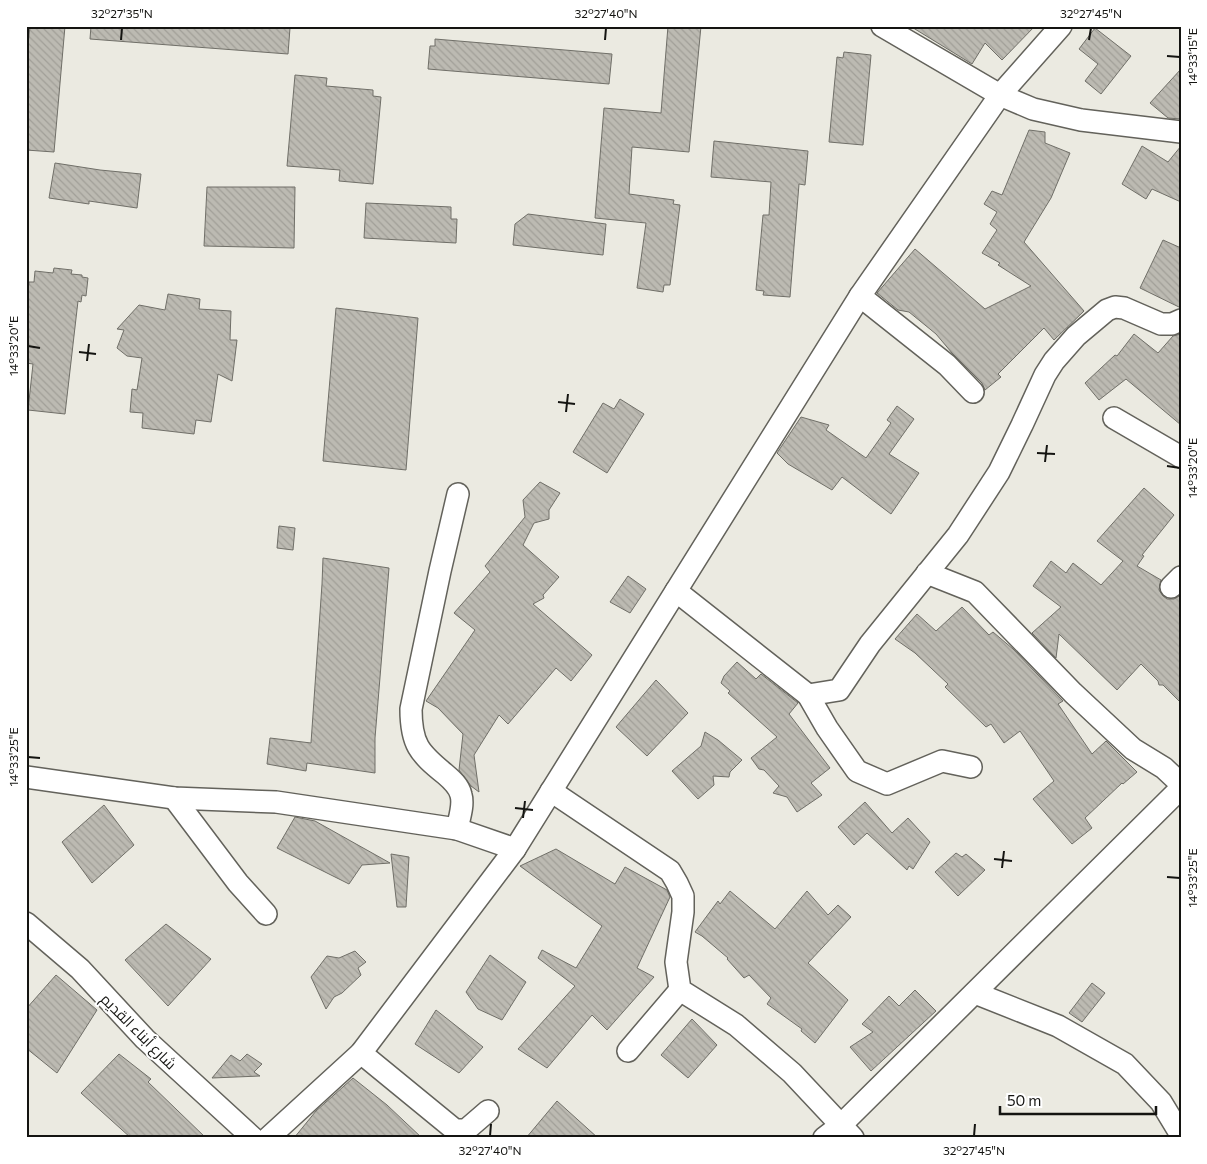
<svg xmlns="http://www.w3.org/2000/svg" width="1207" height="1164" font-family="Commissioner,Cairo,sans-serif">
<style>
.building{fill:url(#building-back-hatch);stroke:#706f68}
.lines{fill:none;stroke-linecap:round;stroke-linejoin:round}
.minor-casing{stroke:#63625b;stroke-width:24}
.minor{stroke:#fff;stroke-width:21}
.ticks{fill:none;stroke:#141411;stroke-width:2}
.labels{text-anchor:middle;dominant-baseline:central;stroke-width:4;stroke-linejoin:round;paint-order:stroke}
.street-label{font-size:15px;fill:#141411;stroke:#fff}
.neatline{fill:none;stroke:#141411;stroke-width:2}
.ticks-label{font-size:12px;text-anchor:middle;fill:#141411}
</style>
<defs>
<pattern id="building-back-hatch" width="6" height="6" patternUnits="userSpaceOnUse" patternTransform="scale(1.25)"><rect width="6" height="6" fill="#bcbab2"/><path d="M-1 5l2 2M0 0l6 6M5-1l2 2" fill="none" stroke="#a19f98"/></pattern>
</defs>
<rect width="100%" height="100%" fill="#ebeae1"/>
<g class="building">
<path d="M30 26H65L54 152 26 150V64Z"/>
<path d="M91 26H285V28H290L288 54 90 39Z"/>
<path d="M668 26H701L689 152 632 147 629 194 674 200 673 204 680 205 670 285H664L663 292 637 288 646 223 595 218 604 108 661 113Z"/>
<path d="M910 26H1035L1002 60 985 43 972 64Z"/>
<path d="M1095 28 1131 56 1101 94 1085 81 1098 64 1079 49Z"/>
<path d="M435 39 612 54 609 84 428 69 430 46H435Z"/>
<path d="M844 52 871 55 863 145 829 142 837 57 843 58Z"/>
<path d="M1181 69V119L1168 118 1150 103Z"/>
<path d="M295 75 327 78 326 86 373 90V96L381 97 373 184 339 181 340 170 287 166Z"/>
<path d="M1029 130 1045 132V143L1070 153 1051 198 1024 242 1084 311 1054 340 1044 328 998 374 1001 377 985 390 982 383 952 353 936 334 909 312 898 310 877 293 915 249 985 309 1031 286 998 265 1000 263 982 253 997 230 990 224 997 212 984 204 992 191 1002 195Z"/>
<path d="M714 141 808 151 805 185 799 184 790 297 763 295 764 291 756 290 763 215H769L771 182 711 177Z"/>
<path d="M1142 146 1168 162 1181 146V202L1152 189 1146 199 1122 184Z"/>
<path d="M55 163 100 170 141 174 137 208 89 201V204L49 198Z"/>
<path d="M207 187H295L294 248 204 246Z"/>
<path d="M366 203 451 207V219H457L456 243 364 238Z"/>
<path d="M528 214 606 224 603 255 513 245 515 224Z"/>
<path d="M1163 240 1181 248V308L1140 288Z"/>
<path d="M54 268 72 270 71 274 82 275V277L88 278 86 296 82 295 81 302 78 301 65 414 28 410 33 364 26 363V309L29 282H34L35 271 53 273Z"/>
<path d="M168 294 200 299 199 309 231 311 230 340H237L232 381 218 374 211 422 196 420 194 434 142 428 143 413 130 412 132 389 137 390 142 358 127 356 117 348 124 330 117 329 139 305 165 310Z"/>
<path d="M336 308 418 318 406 470 323 461Z"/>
<path d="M1134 334 1158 353 1173 336 1181 334V425L1126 379 1099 400 1085 383 1115 355 1117 356Z"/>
<path d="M620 399 644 414 607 473 573 452 603 403 614 409Z"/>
<path d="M897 406 914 419 889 454 919 473 891 514 842 477 832 490 788 464 777 453 801 417 829 425 826 430 866 458 891 423 887 420Z"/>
<path d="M540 482 560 493 549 510V519L534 523 523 545 559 577 543 595 544 598 533 604 592 655 571 681 556 668 508 724 499 715 474 755 479 792 471 786 459 770 463 734 438 708 426 701 475 630 454 613 490 572 485 566 525 517 523 500Z"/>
<path d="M1144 488 1174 515 1142 555 1144 556 1137 566 1161 580 1159 590 1163 596 1167 599H1174L1181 595V703L1163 685H1159L1158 681 1141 664 1117 690 1059 634 1056 658 1032 633 1061 607 1033 586 1051 561 1066 573 1073 563 1101 585 1123 561 1097 541Z"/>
<path d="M279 526 295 528 293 550 277 548Z"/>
<path d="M323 558 389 568 375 738V773L307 763 306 771 267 764 270 738 311 743 322 584Z"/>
<path d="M628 576 646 589 630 613 610 602Z"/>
<path d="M962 607 989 635 993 632 1013 649 1063 701 1058 704 1092 754 1106 741 1137 772 1123 784 1122 783 1085 818 1092 828 1072 844 1033 799 1054 781 1020 731 1004 743 991 724 986 727 945 687 948 684 915 653 895 639 917 614 936 631Z"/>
<path d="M737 662 756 679 761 674 798 703 789 714 830 768 811 783 822 795 797 812 787 797 773 793 779 786 764 770 759 769 751 758 777 737 728 693 730 691 721 683 724 676Z"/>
<path d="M656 680 688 713 647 756 616 727Z"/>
<path d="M705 732 718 740 742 760 730 772 729 777 713 776 714 785 698 799 672 771 701 746Z"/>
<path d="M865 802 892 833 908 818 930 842 913 869 909 866 907 870 867 833 854 845 838 827Z"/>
<path d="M104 805 134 845 92 883 62 842Z"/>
<path d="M295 817 315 821 390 863 362 865 349 884 277 848Z"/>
<path d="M556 849 615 884 625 867 667 890 670 897 637 968 654 977 607 1030 592 1015 547 1068 518 1049 575 986 538 958 542 950 576 968 602 926 520 866Z"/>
<path d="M956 853 962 857 966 854 985 870 958 896 935 872Z"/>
<path d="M391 854 409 857 406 907H397Z"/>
<path d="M730 891 775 929 807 891 828 915 838 905 851 917 808 963 848 1000 815 1043 801 1031 802 1029 767 1004 771 998 749 975 744 978 727 959 728 958 702 936 695 932 718 901 720 904Z"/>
<path d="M166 924 211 959 168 1006 125 960Z"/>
<path d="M355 951 366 962 358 968 361 975 342 993 334 997 326 1009 311 977 327 956 339 958Z"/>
<path d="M490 955 526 982 502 1020 478 1009 466 992Z"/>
<path d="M56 975 97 1010 57 1073 26 1048V1009Z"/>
<path d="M1092 983 1105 993 1082 1022 1069 1013Z"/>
<path d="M915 990 936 1011 871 1071 850 1047 873 1032 862 1024 889 996 899 1006Z"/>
<path d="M436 1010 483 1047 459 1073 415 1044Z"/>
<path d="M692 1019 717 1045 688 1078 661 1055Z"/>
<path d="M119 1054 151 1079 148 1082 206 1138H131L81 1093Z"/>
<path d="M247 1054 262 1064 254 1072 260 1076 212 1078 231 1055 240 1061Z"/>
<path d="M353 1078 387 1105 422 1138H294L316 1111Z"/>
<path d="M557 1101 598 1138H526Z"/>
</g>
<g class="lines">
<g class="minor-casing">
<g id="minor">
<path d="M882 26 1000 95 1033 109 1081 120 1181 132"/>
<path d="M860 296 947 365 973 392"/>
<path d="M1114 418 1181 457"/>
<path d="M927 573 975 592 1073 693 1133 749 1164 768 1181 784"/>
<path d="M1171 587 1181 577"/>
<path d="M676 591 808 695 827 728 857 771 887 784 942 761 971 767"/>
<path d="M808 695 839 690 870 644 958 535 999 472 1022 425 1045 375 1054 361 1076 336 1107 310 1115 307 1124 308 1161 324H1172L1181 320"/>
<path d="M26 777 174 798 276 802 457 829 515 849"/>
<path d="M551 791 670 871 677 883 683 896V912L676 962 680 990 736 1025 792 1073 853 1138"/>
<path d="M174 798 238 883 266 914"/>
<path d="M457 829C459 819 464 805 461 795 459 786 452 780 445 774 419 753 411 744 411 709L440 571 458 494"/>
<path d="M26 923 80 969 145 1039 253 1138"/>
<path d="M975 993 1058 1026 1125 1064 1161 1102 1181 1135"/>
<path d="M628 1051 680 990"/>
<path d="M361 1053 455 1130H466L488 1111"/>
<path d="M268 1138 361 1053 515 849 860 296 1000 95 1061 26"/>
<path d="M824 1138 841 1125 1181 788"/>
</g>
</g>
<use href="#minor" class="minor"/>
</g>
<path class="ticks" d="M121 40 122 28M605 40 606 28M1089 40 1091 28M1167 56 1180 57M28 346 40 348M79 352 96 354M87 361 89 344M558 402 575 404M566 412 568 394M1037 453 1055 454M1045 462 1047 445M1167 466 1180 468M28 757 40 758M515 808 533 810M523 818 525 801M994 859 1012 861M1002 868 1004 851M1167 877 1180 878M490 1136 491 1124M974 1136 975 1124"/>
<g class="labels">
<g class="street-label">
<text transform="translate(139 1031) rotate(45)">شارع أبناء القديم</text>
</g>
</g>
<rect width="1207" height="1164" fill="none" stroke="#ffffff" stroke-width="55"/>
<path d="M1000 1106v8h156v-8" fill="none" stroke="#141411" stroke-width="2.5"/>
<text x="1007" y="1106" font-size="15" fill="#141411" stroke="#ffffff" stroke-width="4" paint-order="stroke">50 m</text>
<rect x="28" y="28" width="1152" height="1108" class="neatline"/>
<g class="ticks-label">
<text x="122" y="18">32°27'35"N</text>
<text x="606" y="18">32°27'40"N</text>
<text x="1091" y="18">32°27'45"N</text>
<text transform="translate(1193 57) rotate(-90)" y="4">14°33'15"E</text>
<text transform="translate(14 346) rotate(-90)" y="4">14°33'20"E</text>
<text transform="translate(1193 468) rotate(-90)" y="4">14°33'20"E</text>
<text transform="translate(14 757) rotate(-90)" y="4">14°33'25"E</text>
<text transform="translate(1193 878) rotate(-90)" y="4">14°33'25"E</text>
<text x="490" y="1155">32°27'40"N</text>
<text x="974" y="1155">32°27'45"N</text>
</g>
</svg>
